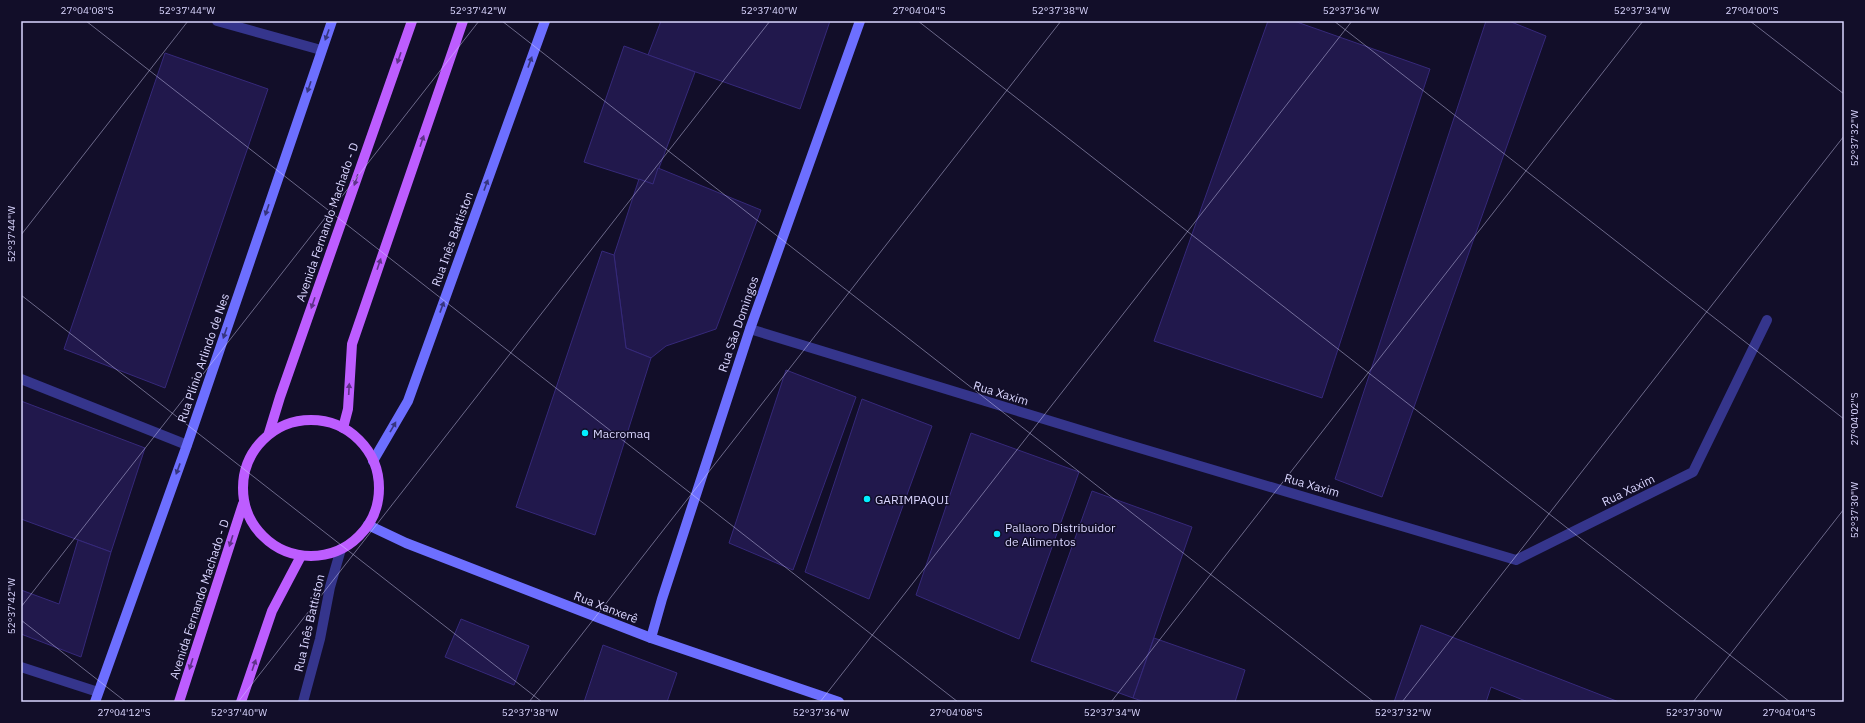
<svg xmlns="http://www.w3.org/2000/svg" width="1865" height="723" font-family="'IBM Plex Sans',sans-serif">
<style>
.building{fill:#21184c;stroke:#36297a}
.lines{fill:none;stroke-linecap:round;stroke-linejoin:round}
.lane{stroke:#35358c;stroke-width:10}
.street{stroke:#35358c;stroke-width:10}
.secondary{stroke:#6d6fff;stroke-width:10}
.primary{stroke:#bd5dff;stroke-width:10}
.oneway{fill:#36357f}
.oneway2{fill:#5f3289}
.ticks{fill:none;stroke:#dad6ff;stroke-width:1;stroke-opacity:0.45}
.poi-dot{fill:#02efff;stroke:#120e29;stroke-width:1.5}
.labels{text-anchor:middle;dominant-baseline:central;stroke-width:3;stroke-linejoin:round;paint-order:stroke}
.street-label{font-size:12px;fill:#dad6ff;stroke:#120e29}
.poi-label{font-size:12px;fill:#dad6ff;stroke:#120e29;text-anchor:start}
.neatline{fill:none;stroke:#dad6ff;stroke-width:1.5}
.ticks-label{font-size:10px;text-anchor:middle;fill:#dad6ff}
</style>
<rect width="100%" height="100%" fill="#120e29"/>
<g class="building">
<path d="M661 21H830L800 109 648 55Z"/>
<path d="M1268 21H1294L1430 69 1322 398 1154 341Z"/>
<path d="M1486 21H1509L1546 36 1382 497 1335 479Z"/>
<path d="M624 46 695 72 653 184 584 162Z"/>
<path d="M165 53 268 89 165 388 64 349Z"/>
<path d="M658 168 761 210 716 329 666 346 651 358 626 348 614 255 639 179 653 184Z"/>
<path d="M602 251 614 255 626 348 651 358 595 535 516 507Z"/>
<path d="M786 370 856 397 793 570 729 543Z"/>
<path d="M862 399 932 426 869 599 805 572Z"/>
<path d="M21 401 145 448 111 552 21 519Z"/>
<path d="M971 433 1079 472 1019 639 916 595Z"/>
<path d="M1092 491 1192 527 1133 698 1031 661Z"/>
<path d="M78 540 111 552 81 657 21 634V590L59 604Z"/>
<path d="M461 619 529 646 514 685 445 657Z"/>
<path d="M1421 625 1619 702H1528L1491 687 1486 702H1394Z"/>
<path d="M1154 638 1245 670 1235 702H1145L1133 698Z"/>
<path d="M603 645 677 673 667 702H584Z"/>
</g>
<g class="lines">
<g class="lane">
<path d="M750 329 1116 441 1516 560 1693 472 1767 320"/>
<path d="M21 379 187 445"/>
<path d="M303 702 320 639 330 587 341 549"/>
</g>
<g class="street">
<path d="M217 21 321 50"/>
<path d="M21 667 98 692"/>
</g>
<g class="secondary">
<path d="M373 461 408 401 545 21"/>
<path d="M368 525 406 543 651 638 839 702"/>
<path d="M651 638 662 599 750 329 860 21"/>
<path d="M95 702 187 445 332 21"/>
</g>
<g class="primary">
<circle cx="311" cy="488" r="68"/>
<path d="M343 428 348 409 352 344 463 21"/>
<path d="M269 433 280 397 412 21"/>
<path d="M179 702 243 504"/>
<path d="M241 702 272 611 301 556"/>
</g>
</g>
<defs><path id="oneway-solid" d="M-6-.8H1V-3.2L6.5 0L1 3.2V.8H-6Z"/></defs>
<g class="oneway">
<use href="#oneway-solid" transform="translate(327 35) rotate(110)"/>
<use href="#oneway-solid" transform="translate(530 62) rotate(-70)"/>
<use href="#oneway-solid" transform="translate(309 87) rotate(109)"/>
<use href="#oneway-solid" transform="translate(486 185) rotate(-70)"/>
<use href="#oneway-solid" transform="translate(267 210) rotate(109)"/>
<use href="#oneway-solid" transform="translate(442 307) rotate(-70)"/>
<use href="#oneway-solid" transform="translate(225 333) rotate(109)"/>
<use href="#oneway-solid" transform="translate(393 427) rotate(-60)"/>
<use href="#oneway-solid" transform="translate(178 469) rotate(110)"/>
</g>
<g class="oneway2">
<use href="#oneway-solid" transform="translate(399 58) rotate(109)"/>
<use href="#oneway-solid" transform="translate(422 141) rotate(-71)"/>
<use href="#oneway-solid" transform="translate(356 180) rotate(109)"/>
<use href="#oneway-solid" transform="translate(379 264) rotate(-71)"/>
<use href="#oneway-solid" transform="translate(313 303) rotate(109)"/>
<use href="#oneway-solid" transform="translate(349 389) rotate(-87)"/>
<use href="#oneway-solid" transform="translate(231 541) rotate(108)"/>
<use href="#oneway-solid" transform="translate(191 664) rotate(108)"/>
<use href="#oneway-solid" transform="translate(254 665) rotate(-71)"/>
</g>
<path class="ticks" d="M86 21 958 702M502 21 1374 702M918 21 1790 702M1334 21 1844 419M1750 21 1844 94M21 235 188 21M21 295 542 702M21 607 479 21M21 620 126 702M238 702 770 21M529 702 1061 21M820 702 1352 21M1111 702 1643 21M1402 702 1844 136M1693 702 1844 509"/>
<g class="poi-dot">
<circle cx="585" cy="433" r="4"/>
<circle cx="867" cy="499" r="4"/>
<circle cx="997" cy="534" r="4"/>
</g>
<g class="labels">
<g class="street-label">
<text transform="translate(327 222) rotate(-71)">Avenida Fernando Machado - D</text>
<text transform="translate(452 239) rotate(-70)">Rua Inês Battiston</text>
<text transform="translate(738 324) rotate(-71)">Rua São Domingos</text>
<text transform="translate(203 358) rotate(-71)">Rua Plínio Arlindo de Nes</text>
<text transform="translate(1001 393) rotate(17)">Rua Xaxim</text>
<text transform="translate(1312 485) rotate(16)">Rua Xaxim</text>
<text transform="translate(1628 490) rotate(-26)">Rua Xaxim</text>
<text transform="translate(199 599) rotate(-72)">Avenida Fernando Machado - D</text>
<text transform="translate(606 607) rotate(21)">Rua Xanxerê</text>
<text transform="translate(309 623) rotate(-77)">Rua Inês Battiston</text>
</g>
<g class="poi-label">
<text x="593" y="433">Macromaq</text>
<text x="875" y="499">GARIMPAQUI</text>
<text x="1005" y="527">Pallaoro Distribuidor<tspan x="1005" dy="14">de Alimentos</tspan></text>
</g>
</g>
<rect width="1865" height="723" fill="none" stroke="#120e29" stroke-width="44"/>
<rect x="22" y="22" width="1821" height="679" class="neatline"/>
<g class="ticks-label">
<text x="87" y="14">27°04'08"S</text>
<text x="187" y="14">52°37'44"W</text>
<text x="478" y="14">52°37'42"W</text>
<text x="769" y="14">52°37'40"W</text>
<text x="919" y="14">27°04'04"S</text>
<text x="1060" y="14">52°37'38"W</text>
<text x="1351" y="14">52°37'36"W</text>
<text x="1642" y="14">52°37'34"W</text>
<text x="1752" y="14">27°04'00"S</text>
<text transform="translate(1854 138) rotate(-90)" y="4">52°37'32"W</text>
<text transform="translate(11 234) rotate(-90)" y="4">52°37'44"W</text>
<text transform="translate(1854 419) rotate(-90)" y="4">27°04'02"S</text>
<text transform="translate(1854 510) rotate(-90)" y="4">52°37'30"W</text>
<text transform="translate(11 606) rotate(-90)" y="4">52°37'42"W</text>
<text x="124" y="716">27°04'12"S</text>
<text x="239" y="716">52°37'40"W</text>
<text x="530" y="716">52°37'38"W</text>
<text x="821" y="716">52°37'36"W</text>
<text x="956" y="716">27°04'08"S</text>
<text x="1112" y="716">52°37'34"W</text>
<text x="1403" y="716">52°37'32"W</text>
<text x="1694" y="716">52°37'30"W</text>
<text x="1789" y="716">27°04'04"S</text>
</g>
</svg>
